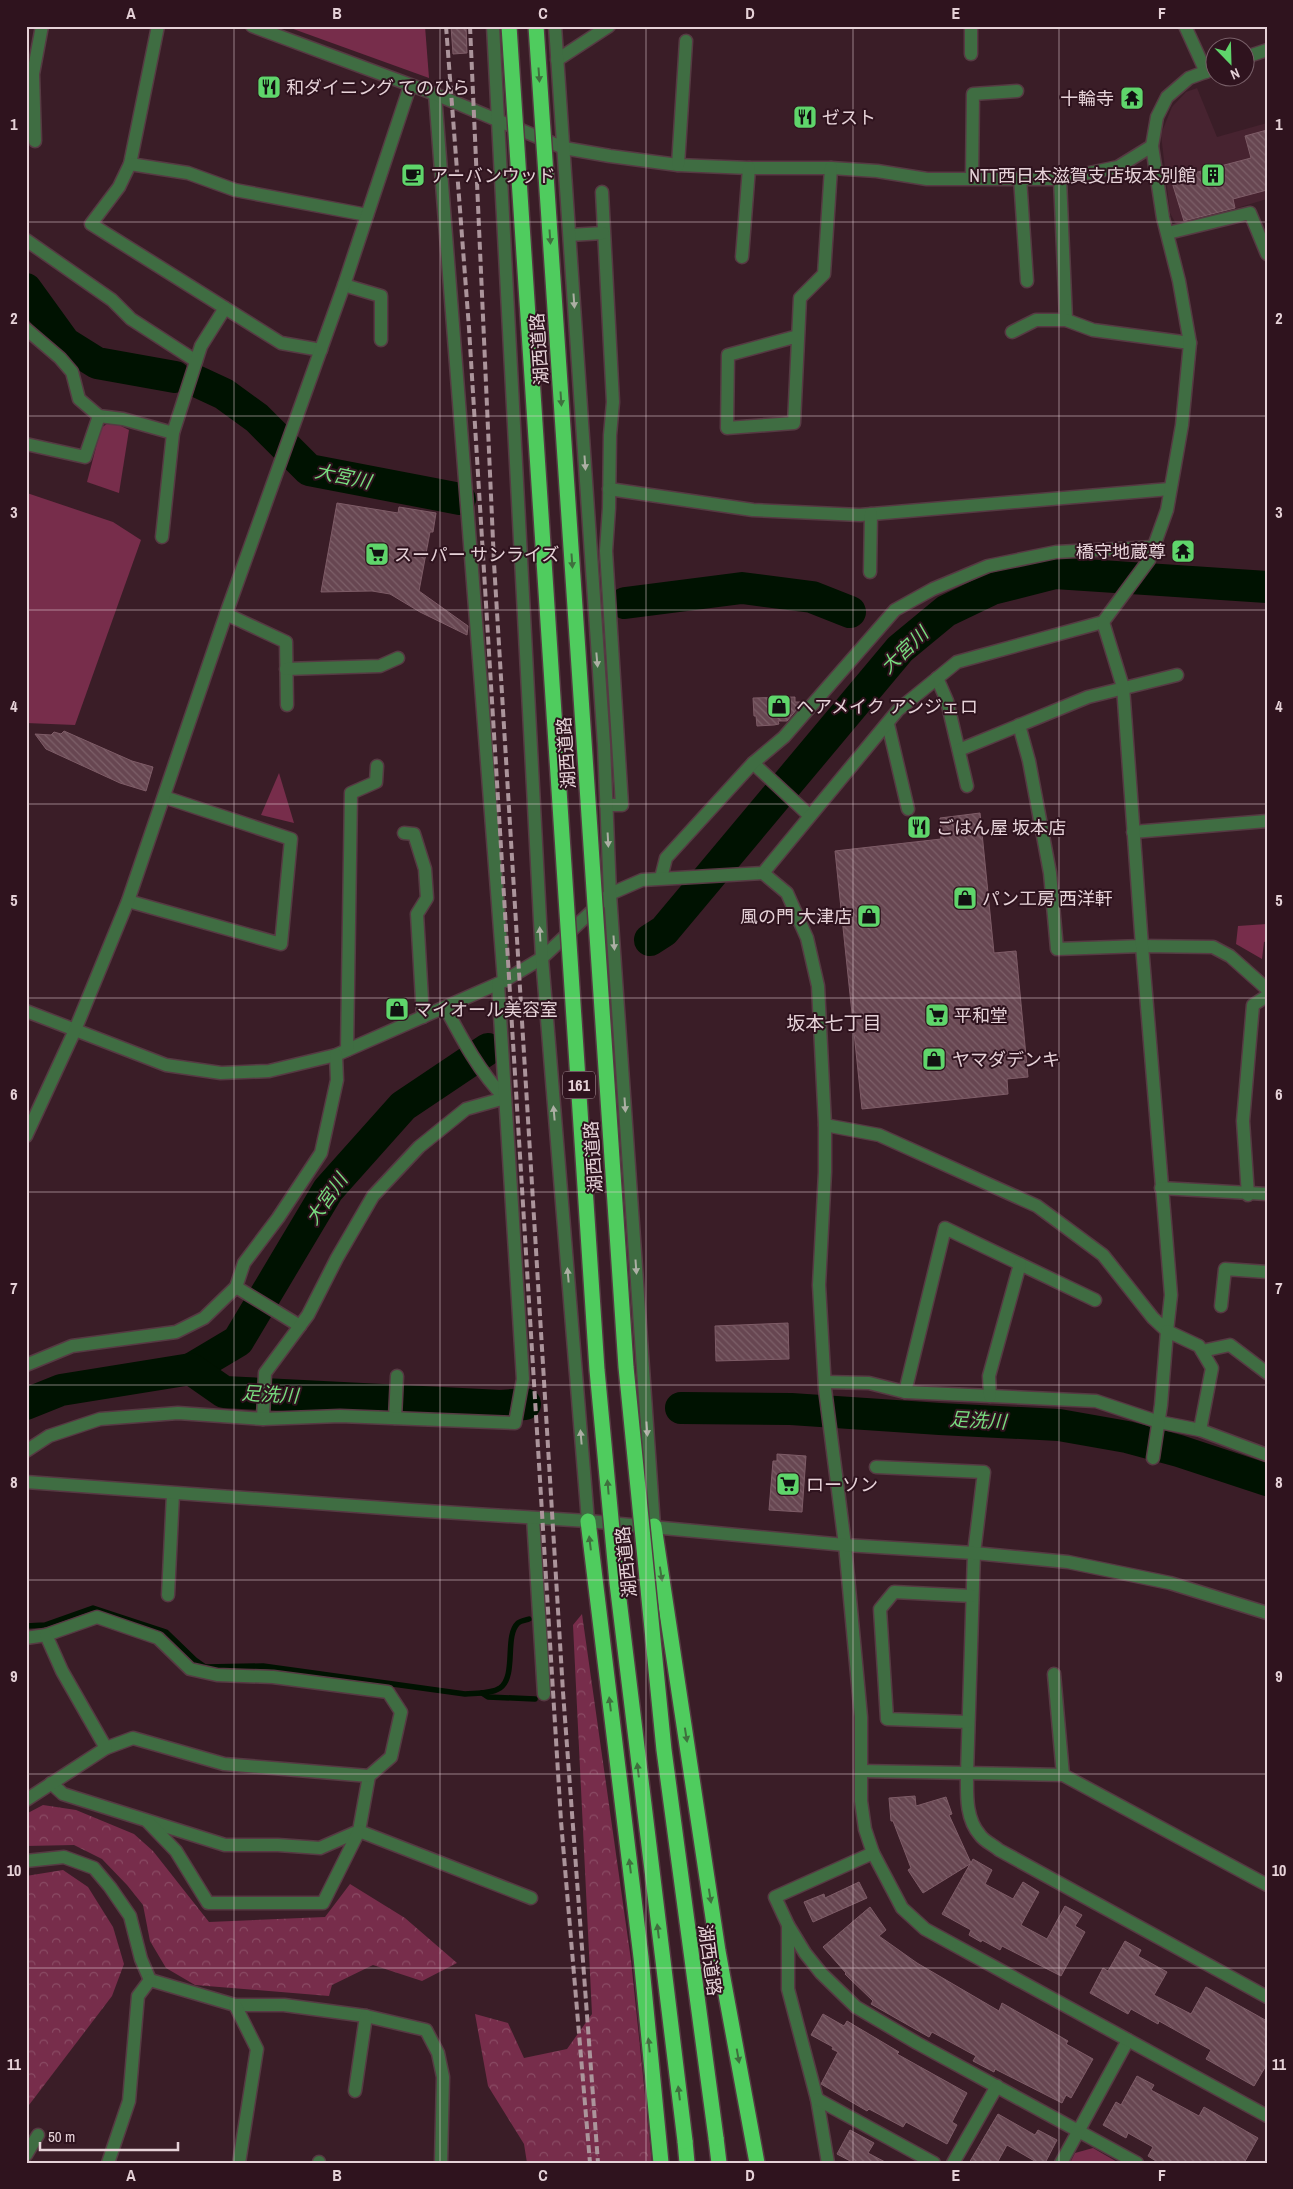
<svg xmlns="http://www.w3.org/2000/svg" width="1293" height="2189" font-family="'Archivo Narrow','Noto Sans JP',sans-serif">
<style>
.built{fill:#472330}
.forest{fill:url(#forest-crowns)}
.park{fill:#772d4b}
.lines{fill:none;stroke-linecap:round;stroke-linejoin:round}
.stream{stroke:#001201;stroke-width:5.5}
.river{stroke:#001201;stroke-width:32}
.building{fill:url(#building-back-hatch);stroke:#7e5c67}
.minor-casing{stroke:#563a43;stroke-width:15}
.tertiary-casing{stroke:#563a43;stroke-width:15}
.motorway-casing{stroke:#563a43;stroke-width:18}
.minor{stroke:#3f6d42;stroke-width:12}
.tertiary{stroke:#3f6d42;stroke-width:12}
.motorway{stroke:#4fcc5e;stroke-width:15}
.rail{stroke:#ab949b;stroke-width:4;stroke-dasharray:8 4;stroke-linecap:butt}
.motorway-bridge-casing{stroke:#563a43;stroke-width:18;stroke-linecap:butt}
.motorway-bridge{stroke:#4fcc5e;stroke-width:15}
.oneway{fill:#3f703e}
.oneway2{fill:#acafa4}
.grid{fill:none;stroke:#e6d2d8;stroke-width:1;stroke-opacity:0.55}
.labels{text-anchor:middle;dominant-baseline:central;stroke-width:4;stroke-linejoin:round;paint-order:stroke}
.shield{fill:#2f131e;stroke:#af99a0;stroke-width:1}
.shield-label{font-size:16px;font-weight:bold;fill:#e6d2d8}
.poi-label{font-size:18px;fill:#e6d2d8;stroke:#2f131e;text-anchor:start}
.street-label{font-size:18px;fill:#e6d2d8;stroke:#2f131e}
.water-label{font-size:19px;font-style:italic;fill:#78db7f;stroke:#2f131e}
.neighbourhood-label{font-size:19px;fill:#e6d2d8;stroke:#2f131e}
.neatline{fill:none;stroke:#e6d2d8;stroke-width:2}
.grid-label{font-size:16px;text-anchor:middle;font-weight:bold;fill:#e6d2d8}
</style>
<defs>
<pattern id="forest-crowns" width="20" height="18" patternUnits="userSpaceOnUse" patternTransform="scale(1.25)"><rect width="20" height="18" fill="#772d4b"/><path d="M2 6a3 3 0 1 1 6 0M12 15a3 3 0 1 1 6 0" fill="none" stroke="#8a4b64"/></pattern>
<pattern id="building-back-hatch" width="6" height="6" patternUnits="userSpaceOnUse" patternTransform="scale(1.25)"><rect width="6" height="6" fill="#674651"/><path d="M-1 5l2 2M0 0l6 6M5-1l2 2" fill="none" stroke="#7d6069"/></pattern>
</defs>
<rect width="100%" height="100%" fill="#3a1d27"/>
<path class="built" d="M1197 88 1217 137 1267 123V199L1177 226 1170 213 1161 134 1172 107 1186 92Z"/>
<g class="forest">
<path d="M582 1614 631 1960 652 2163H527L524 2144 488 2086 475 2014 508 2023 524 2058 567 2049 592 2014 573 1625Z"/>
<path d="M43 1805 76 1810 134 1834 153 1851 209 1922 325 1917 350 1884 405 1918 457 1963 422 1981 373 1965 332 1985 329 1996 195 1985 166 1968 150 1941 143 1905 127 1885 102 1859 74 1845 26 1846V1814Z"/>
<path d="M63 1870 88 1887 113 1927 124 1964 112 1996 29 2105 26 2106V1876Z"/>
</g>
<g class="park">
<path d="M285 26H425L429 78Z"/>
<path d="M111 421 129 430 119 493 87 482 101 428Z"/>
<path d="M27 493 113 522 141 540 75 725 26 723Z"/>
<path d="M279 773 294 823 261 815Z"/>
<path d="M1267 924V941L1264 942 1262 959 1236 944 1238 926Z"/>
<path d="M1093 2148 1119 2163H1070L1075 2153Z"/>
</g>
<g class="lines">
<g class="stream">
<path d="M26 1626 45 1625 93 1608 166 1632 195 1660 205 1667 263 1666 465 1694C476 1693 491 1694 500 1688 517 1676 504 1636 518 1623 520 1621 526 1620 529 1619"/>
<path d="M482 1693 488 1697 535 1699"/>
</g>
<g class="river">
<path d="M26 289 65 343 97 363 175 377"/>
<path d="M196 381 224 394 257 418 309 470 460 499"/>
<path d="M625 603 742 588 812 597 850 612"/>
<path d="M650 940 664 931 900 649 946 611 992 589 1055 573 1267 587"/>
<path d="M191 1369 238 1341 328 1190 403 1106 488 1049"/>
<path d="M26 1404 61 1390 191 1369 224 1392 501 1406 525 1404"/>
<path d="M681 1408 791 1409 940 1419 1059 1425 1127 1437 1179 1451 1267 1480"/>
</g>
</g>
<g class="building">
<path d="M451 26H466L467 53 453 54Z"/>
<path d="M1267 130V190L1233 199 1235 208 1184 221 1171 179 1251 158 1245 136Z"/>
<path d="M337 503 398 513 399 507 436 513 433 532H430L419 591 468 626 467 635 420 612 390 594 372 591 321 592Z"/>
<path d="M795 697V702H803L787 721H778L779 724 774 725 757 726 756 716H754L753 698Z"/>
<path d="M64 731 132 761 153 767 146 791 120 783 46 749 35 734 51 735 54 732 61 734Z"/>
<path d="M980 813 994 953 1016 951 1028 1077 1007 1079 1008 1094 862 1109 835 851 941 839 940 818Z"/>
<path d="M788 1323 789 1359 716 1361 715 1326Z"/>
<path d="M777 1454 806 1456 802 1512 769 1510 773 1461H777Z"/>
<path d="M915 1796 916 1806 946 1797 952 1814 949 1815 971 1863 973 1859 992 1870 985 1884 1013 1899 1023 1882 1039 1892 1021 1925 1047 1939 1065 1906 1082 1915 1075 1926 1085 1932 1061 1976 1002 1946 1000 1950 982 1940 981 1942 969 1935 971 1930 942 1914 970 1864 923 1893 908 1870 911 1868 893 1821H891L889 1798Z"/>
<path d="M859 1882 867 1898 813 1922 804 1902 824 1894 825 1898Z"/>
<path d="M870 1907 886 1930 879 1936 917 1963 999 2011 1002 2003 1068 2041 1066 2044 1093 2059 1071 2098 1066 2095 1062 2103 995 2069 994 2072 973 2061 976 2056 932 2032 929 2037 871 2004 873 2001 845 1974 846 1973 823 1947Z"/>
<path d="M1125 1941 1141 1950 1138 1956 1167 1972 1154 1995 1191 2014 1206 1987 1267 2021V2064L1254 2086 1206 2059 1211 2050 1159 2021 1158 2024 1131 2009 1128 2014 1090 1993 1103 1968 1108 1971Z"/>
<path d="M823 2014 844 2026 847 2021 899 2052 897 2054 967 2093 952 2122 957 2125 947 2144 906 2122 903 2127 869 2109 867 2111 821 2084 838 2052 832 2049 833 2047 811 2035Z"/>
<path d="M1137 2076 1154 2085 1151 2090 1199 2116 1204 2107 1258 2138 1244 2163H1159L1148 2156 1153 2147 1128 2133 1126 2138 1103 2125 1116 2102 1121 2105Z"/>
<path d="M998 2114 1035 2135 1038 2130 1057 2140 1045 2163H1038L1007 2145 997 2163H969Z"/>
<path d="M850 2130 874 2143 868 2153 887 2163H854L837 2154Z"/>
</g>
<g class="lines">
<g class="minor-casing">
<g id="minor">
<path d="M158 26 130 164 119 187 91 224 281 343 321 350"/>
<path d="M1185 26 1206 72"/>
<path d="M971 54V26"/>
<path d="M1246 57 1267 50"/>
<path d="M557 60 609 26"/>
<path d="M435 94 504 981"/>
<path d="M35 141 33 74 42 26"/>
<path d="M564 148 610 156 678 165 749 168H831L877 171 927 179H1060L1118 167 1152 146"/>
<path d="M130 164 188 173 235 190 367 215"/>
<path d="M678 165 686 41"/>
<path d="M972 177 973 94 1017 91"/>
<path d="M1020 178 1027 281"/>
<path d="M1060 179 1066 320"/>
<path d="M602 192 613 402 610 435 609 508 606 551 622 805H606"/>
<path d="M1168 233 1250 213 1267 254"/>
<path d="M570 235 603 233"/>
<path d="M26 240 112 300 131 319 196 361"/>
<path d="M742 257 749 168"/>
<path d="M344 285 381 296V340"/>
<path d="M26 329 60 358 72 372 79 399 99 416 123 419 173 433"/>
<path d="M1012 332 1036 320H1066L1093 330 1190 343"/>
<path d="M798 336 728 355 727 428 794 423 800 298 824 274 831 168"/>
<path d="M26 444 85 457 99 416"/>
<path d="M609 489 753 510 860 515 1170 489"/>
<path d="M162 537 173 433 201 346 225 308"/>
<path d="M870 572 871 514"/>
<path d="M226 614 286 642 287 705"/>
<path d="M286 669 380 666 398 658"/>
<path d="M937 678 947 701 967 786"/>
<path d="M888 724 908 809"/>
<path d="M1019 725 1029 761 1050 873 1057 949 1142 946 1213 947 1230 956 1267 989"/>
<path d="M959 750 1088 697 1177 675"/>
<path d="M753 763 810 816"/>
<path d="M1133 832 1267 821"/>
<path d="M404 833 414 834 425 869 427 898 417 914 423 1017"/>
<path d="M661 878 666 858 753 763 784 737 895 610 933 589 988 566 1056 552 1154 547"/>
<path d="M128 901 281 944 291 839 164 797"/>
<path d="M26 1011 166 1065 221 1073 269 1071 336 1055 504 981 542 958 610 894 642 880 763 873 898 710 957 662 1103 622 1149 560 1167 510 1182 425 1190 343 1179 281 1163 218 1152 146 1157 117 1167 97 1189 78 1216 68"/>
<path d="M347 1050 351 793 376 782 377 766"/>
<path d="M825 1125 879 1135 1037 1206 1103 1255 1153 1318 1167 1331 1171 1295 1142 946 1123 687 1103 622"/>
<path d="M1161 1188 1267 1194"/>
<path d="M1248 1195 1243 1121 1253 1005 1267 996"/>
<path d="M236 1287 300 1326"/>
<path d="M1221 1306 1225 1269 1267 1272"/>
<path d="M1202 1351 1230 1345 1267 1373"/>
<path d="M26 1365 72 1346 176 1332 204 1318 236 1287 244 1263 278 1218 321 1153 337 1080 336 1055"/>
<path d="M825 1382 869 1383 905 1392 1096 1401 1159 1422 1200 1430 1267 1455"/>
<path d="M905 1392 945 1228 1095 1300"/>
<path d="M990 1396 989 1376 1020 1264"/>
<path d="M395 1418 397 1376"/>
<path d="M263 1419 265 1373 308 1315 337 1258 373 1196 419 1147 466 1109 505 1098C480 1073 462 1039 445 1007"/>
<path d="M26 1451 49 1436 100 1419 178 1413 263 1419 340 1416 515 1423 523 1379 498 984"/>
<path d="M1153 1458 1161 1405 1167 1331 1199 1346 1212 1368 1200 1430"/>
<path d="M876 1467 984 1472 974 1553 967 1773C967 1793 965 1818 980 1835 984 1841 993 1845 999 1850L1267 1997"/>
<path d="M533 1518 544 1694"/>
<path d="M168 1595 173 1494"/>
<path d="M26 1638 46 1635 97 1617 158 1638 190 1669 217 1675 273 1677 388 1692 401 1712 391 1757 369 1776 359 1831 320 1848 278 1845H225L63 1794 51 1783"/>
<path d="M1054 1674 1063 1775"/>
<path d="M968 1722 887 1719 880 1609 894 1592 972 1596"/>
<path d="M106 1748 133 1738 224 1764 369 1776"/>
<path d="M861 1771 1063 1775 1267 1885"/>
<path d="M26 1800 106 1748 62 1671 46 1635"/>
<path d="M148 1822 176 1851 208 1903H323L359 1831 531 1898"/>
<path d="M873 1853 775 1897 788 1925 805 1953 821 1973 856 2007 917 2043 1137 2163"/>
<path d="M26 1861 64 1857 94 1868 110 1887 130 1916 141 1959 150 1980"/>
<path d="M788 1925V1989L817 2099 828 2163"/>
<path d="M150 1980 235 2005H284L366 2016 426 2030 438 2053 443 2077 441 2163"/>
<path d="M235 2005 257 2049 239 2163"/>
<path d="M355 2091 366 2016"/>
<path d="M817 2099 934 2163"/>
<path d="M26 2155 38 2135"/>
<path d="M108 2163 129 2101 138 1996 150 1980"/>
<path d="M319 2163V2162"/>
<path d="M953 2163 997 2086"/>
<path d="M1061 2163 1128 2040"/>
</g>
</g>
<g class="tertiary-casing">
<g id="tertiary">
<path d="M252 26 435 94 564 148"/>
<path d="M493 26 542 958 588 1521"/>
<path d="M555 26 604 745 610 894 654 1526"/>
<path d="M763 873 787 893 807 938 818 986 825 1125V1172L819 1285 825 1389 845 1545 861 1717V1801L865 1829 873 1853 902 1908 925 1929 1267 2116"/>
<path d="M26 1136 75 1030 128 901 226 614 344 285 410 86"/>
<path d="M26 1482 411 1510 588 1521 845 1545 974 1553 1068 1562 1170 1583 1267 1613"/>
</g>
</g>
<g class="motorway-casing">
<g id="motorway">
<path d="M588 1521 641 1957 661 2163"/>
<path d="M654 1526 718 1951 757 2163"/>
<path d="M716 2138 719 2163"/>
<path d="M685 2141 687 2163"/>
</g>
</g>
<use href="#minor" class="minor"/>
<use href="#tertiary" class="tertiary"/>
<use href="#motorway" class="motorway"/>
<g class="rail">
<path d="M446 26 469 328 561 1821 590 2163"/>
<path d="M470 26 494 563 563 1692 598 2163"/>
</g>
<g class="motorway-bridge-casing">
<g id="motorway-bridge">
<path d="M509 26 597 1370 617 1583 685 2141"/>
<path d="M536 26 626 1367 664 1750 716 2138"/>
</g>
</g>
<use href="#motorway-bridge" class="motorway-bridge"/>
</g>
<defs><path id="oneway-solid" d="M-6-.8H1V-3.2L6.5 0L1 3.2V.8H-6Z" transform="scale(1.25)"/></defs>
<g class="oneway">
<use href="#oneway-solid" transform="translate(539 75) rotate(86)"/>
<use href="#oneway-solid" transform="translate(550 237) rotate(86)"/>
<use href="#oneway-solid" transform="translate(561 399) rotate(86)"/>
<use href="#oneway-solid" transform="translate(572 561) rotate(86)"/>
<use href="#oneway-solid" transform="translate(608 1487) rotate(-95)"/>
<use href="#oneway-solid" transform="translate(590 1543) rotate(-97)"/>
<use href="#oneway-solid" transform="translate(661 1574) rotate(81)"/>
<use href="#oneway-solid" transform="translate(610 1704) rotate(-97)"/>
<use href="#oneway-solid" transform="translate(686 1735) rotate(81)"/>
<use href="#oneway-solid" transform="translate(638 1770) rotate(-97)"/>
<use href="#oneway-solid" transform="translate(630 1866) rotate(-97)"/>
<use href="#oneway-solid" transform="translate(710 1896) rotate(81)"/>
<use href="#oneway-solid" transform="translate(658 1931) rotate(-97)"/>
<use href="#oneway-solid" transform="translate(649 2045) rotate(-96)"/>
<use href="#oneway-solid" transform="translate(738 2056) rotate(80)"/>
<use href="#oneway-solid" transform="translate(679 2093) rotate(-97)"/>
</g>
<g class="oneway2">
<use href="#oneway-solid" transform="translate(574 301) rotate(86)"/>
<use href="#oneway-solid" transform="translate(585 463) rotate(86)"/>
<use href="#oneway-solid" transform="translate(597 660) rotate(85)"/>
<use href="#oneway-solid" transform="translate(608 840) rotate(87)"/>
<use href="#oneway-solid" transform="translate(540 934) rotate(-93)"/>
<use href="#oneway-solid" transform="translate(614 943) rotate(86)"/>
<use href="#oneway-solid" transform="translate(625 1105) rotate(86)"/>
<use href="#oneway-solid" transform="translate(554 1113) rotate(-95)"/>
<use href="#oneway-solid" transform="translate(636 1267) rotate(86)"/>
<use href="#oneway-solid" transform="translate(568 1275) rotate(-95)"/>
<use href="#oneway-solid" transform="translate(647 1429) rotate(86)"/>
<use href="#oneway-solid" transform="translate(581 1437) rotate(-95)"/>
</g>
<path class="grid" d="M234 26V2163M440 26V2163M646 26V2163M853 26V2163M1059 26V2163M26 222H1267M26 416H1267M26 610H1267M26 804H1267M26 998H1267M26 1192H1267M26 1385H1267M26 1580H1267M26 1774H1267M26 1968H1267"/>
<defs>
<g id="restaurant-square" transform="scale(1.25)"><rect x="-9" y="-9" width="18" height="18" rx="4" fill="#5fd56b" stroke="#2f131e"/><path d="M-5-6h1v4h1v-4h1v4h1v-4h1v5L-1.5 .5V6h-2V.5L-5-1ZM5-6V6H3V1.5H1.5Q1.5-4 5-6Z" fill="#111"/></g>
<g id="temple-square" transform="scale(1.25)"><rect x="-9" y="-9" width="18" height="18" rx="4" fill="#5fd56b" stroke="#2f131e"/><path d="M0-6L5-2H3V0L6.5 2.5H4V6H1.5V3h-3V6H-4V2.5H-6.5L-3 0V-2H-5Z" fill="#111"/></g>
<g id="cafe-square" transform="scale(1.25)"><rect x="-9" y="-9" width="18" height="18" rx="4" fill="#5fd56b" stroke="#2f131e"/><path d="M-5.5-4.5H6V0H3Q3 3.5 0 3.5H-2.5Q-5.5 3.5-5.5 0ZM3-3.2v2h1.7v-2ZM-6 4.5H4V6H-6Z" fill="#111"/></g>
<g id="building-square" transform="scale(1.25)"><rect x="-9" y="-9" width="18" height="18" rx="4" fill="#5fd56b" stroke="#2f131e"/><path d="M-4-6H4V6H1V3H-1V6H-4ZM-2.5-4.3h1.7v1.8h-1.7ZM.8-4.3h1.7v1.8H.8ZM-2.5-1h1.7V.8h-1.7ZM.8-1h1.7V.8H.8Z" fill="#111"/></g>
<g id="supermarket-square" transform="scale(1.25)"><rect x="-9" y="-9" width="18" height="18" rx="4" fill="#5fd56b" stroke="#2f131e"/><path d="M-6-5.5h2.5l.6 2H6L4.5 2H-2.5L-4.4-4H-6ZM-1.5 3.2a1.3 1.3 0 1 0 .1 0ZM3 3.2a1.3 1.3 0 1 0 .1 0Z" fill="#111"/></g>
<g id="shop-square" transform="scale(1.25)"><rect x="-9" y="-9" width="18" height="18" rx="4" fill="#5fd56b" stroke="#2f131e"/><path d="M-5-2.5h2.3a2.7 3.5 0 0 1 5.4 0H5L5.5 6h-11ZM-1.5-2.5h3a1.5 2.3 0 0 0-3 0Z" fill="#111"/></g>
</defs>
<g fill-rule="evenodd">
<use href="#restaurant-square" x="269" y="87"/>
<use href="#temple-square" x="1132" y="98"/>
<use href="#restaurant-square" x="805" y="117"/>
<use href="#cafe-square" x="413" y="175"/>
<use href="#building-square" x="1213" y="175"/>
<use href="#temple-square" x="1183" y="551"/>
<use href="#supermarket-square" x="377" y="554"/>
<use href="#shop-square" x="779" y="706"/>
<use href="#restaurant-square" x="919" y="827"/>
<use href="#shop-square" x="965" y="898"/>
<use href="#shop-square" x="869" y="916"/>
<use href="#shop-square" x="397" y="1009"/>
<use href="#supermarket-square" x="937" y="1015"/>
<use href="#shop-square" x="934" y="1059"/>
<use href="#supermarket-square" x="788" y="1484"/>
</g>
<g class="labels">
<rect class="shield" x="563" y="1071.5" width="32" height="27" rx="4"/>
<g class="shield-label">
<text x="579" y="1085">161</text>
</g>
<g class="poi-label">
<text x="286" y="87">和ダイニング てのひら</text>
<text x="1114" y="98" text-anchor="end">十輪寺</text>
<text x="822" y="117">ゼスト</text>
<text x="430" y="175">アーバンウッド</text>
<text x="1196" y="175" text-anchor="end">NTT西日本滋賀支店坂本別館</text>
<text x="1166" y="551" text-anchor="end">橋守地蔵尊</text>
<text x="394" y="554">スーパー サンライズ</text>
<text x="796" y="706">ヘアメイク アンジェロ</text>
<text x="936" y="827">ごはん屋 坂本店</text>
<text x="982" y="898">パン工房 西洋軒</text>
<text x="852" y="916" text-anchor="end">風の門 大津店</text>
<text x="414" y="1009">マイオール美容室</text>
<text x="954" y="1015">平和堂</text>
<text x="952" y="1059">ヤマダデンキ</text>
<text x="806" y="1484">ローソン</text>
</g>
<g class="street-label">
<text transform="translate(539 349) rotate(-94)">湖西道路</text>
<text transform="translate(566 753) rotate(-94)">湖西道路</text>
<text transform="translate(593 1157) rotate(-94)">湖西道路</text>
<text transform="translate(626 1562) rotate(-96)">湖西道路</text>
<text transform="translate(710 1960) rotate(82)">湖西道路</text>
</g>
<g class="water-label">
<text transform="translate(343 476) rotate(12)">大宮川</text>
<text transform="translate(904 650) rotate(-44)">大宮川</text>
<text transform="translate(326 1199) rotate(-55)">大宮川</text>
<text transform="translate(270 1394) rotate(3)">足洗川</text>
<text transform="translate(978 1420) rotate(3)">足洗川</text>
</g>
<g class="neighbourhood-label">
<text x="834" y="1023">坂本七丁目</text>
</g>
</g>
<rect width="1293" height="2189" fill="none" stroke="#2f131e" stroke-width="55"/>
<g transform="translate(1230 62) rotate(157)"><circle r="24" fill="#2f131e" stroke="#785f68"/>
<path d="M0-4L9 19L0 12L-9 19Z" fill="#5fd56b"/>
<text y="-8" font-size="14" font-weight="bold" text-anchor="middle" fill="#e6d2d8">N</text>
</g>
<path d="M40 2142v8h138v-8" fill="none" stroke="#e6d2d8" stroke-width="2.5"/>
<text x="48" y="2142" font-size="15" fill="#e6d2d8" stroke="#2f131e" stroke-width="4" paint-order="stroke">50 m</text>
<rect x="28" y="28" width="1238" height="2134" class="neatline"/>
<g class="grid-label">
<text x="131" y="19">A</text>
<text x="337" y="19">B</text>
<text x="543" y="19">C</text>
<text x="750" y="19">D</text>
<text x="956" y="19">E</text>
<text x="1162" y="19">F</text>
<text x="14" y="130">1</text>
<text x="1279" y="130">1</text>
<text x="14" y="324">2</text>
<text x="1279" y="324">2</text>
<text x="14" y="518">3</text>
<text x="1279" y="518">3</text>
<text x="14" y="712">4</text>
<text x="1279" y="712">4</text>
<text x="14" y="906">5</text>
<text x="1279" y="906">5</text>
<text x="14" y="1100">6</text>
<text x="1279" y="1100">6</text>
<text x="14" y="1294">7</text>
<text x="1279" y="1294">7</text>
<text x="14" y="1488">8</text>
<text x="1279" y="1488">8</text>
<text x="14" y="1682">9</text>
<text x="1279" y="1682">9</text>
<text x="14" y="1876">10</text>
<text x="1279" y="1876">10</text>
<text x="14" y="2070">11</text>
<text x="1279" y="2070">11</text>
<text x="131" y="2181">A</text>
<text x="337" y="2181">B</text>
<text x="543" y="2181">C</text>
<text x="750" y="2181">D</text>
<text x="956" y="2181">E</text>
<text x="1162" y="2181">F</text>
</g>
</svg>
